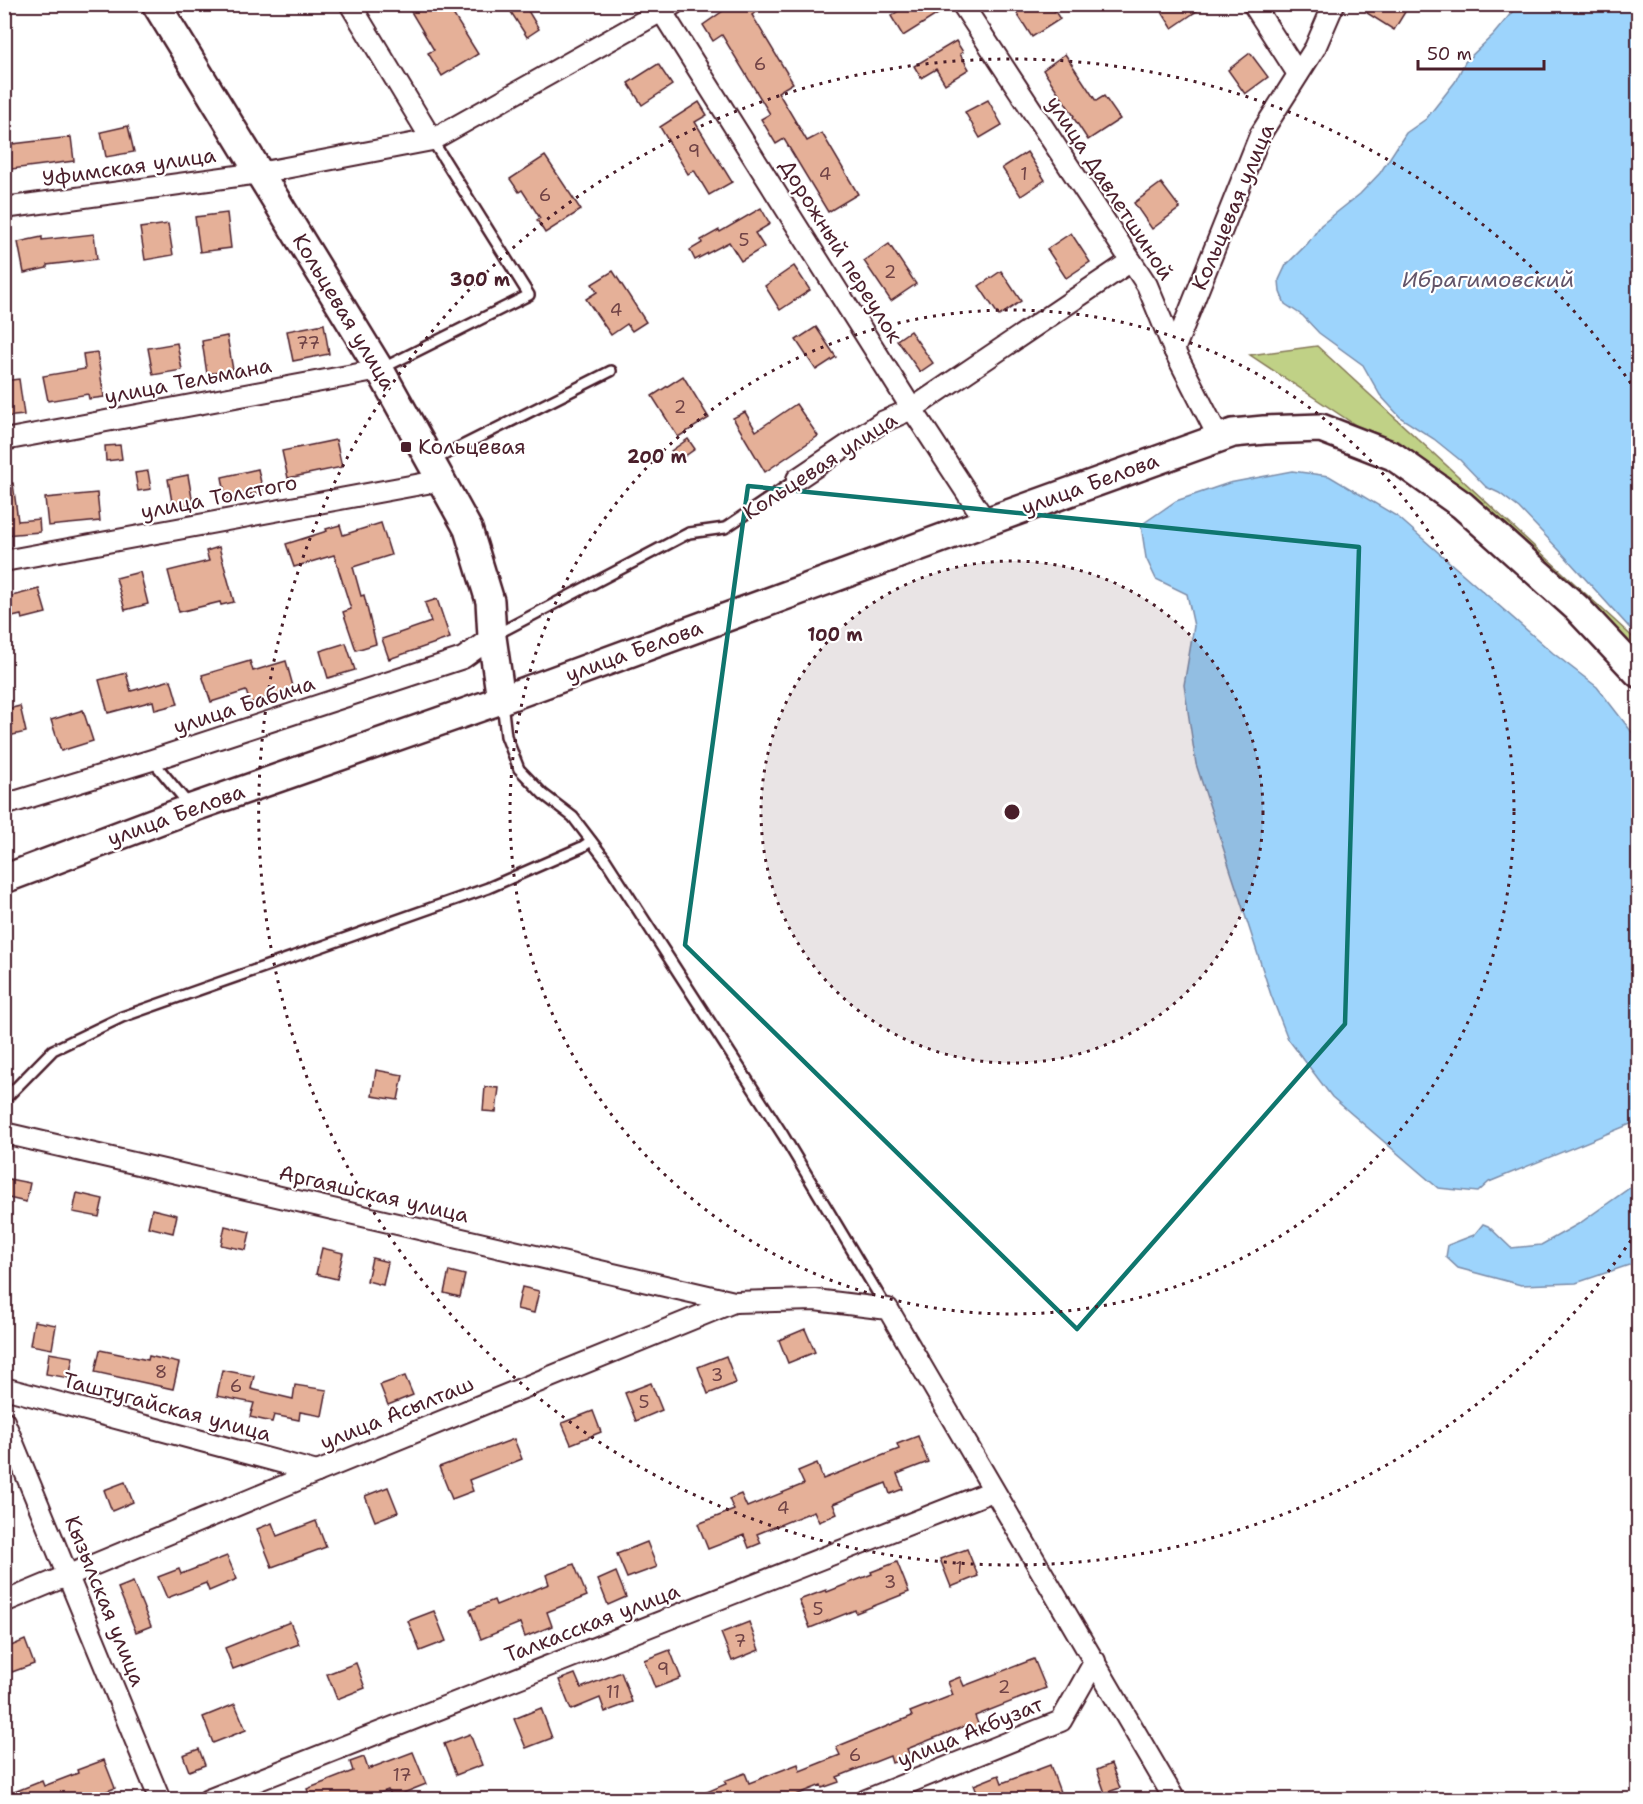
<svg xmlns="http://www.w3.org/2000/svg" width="1643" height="1804" font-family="'Shantell Sans',sans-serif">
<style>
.green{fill:#c0d186;stroke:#857858;stroke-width:1.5}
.water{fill:#9dd4fc;stroke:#7c8ca8;stroke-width:1.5}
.building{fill:#e5b098;stroke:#4a1f2b;stroke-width:1.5}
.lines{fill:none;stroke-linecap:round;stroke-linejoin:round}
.service-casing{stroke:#4a1f2b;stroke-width:14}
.minor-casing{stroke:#4a1f2b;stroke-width:24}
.secondary-casing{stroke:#4a1f2b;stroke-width:32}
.service{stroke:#fff;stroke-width:9}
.minor{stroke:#fff;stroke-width:20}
.secondary{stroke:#fff;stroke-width:27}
.marked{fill:none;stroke:#0f766e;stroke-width:4.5;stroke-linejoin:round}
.ring{fill:none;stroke:#4a1f2b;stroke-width:3;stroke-dasharray:3 6}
.poi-dot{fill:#4a1f2b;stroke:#fff;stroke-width:2}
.labels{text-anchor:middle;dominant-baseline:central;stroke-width:4.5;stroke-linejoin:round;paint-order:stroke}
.number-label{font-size:18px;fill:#714346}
.street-label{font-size:21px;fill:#4a1f2b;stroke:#fff}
.poi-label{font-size:21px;fill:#4a1f2b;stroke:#fff;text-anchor:start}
.water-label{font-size:22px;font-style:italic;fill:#63556a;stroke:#fff}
.centre{fill:#4a1f2b;stroke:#fff;stroke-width:3}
.ring-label{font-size:18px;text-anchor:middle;font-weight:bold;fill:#4a1f2b;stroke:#fff;stroke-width:4.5;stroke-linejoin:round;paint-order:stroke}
</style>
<rect width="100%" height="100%" fill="#fff"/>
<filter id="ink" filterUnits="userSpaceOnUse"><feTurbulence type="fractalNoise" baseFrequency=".0167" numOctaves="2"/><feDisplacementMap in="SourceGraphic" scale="12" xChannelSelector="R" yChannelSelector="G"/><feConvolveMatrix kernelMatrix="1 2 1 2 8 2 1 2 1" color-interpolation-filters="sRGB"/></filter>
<g filter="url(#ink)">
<path class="green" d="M1317 346 1638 642V667L1384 444 1250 355Z"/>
<g class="water">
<path d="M1518 5H1638V637L1560 551 1519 508 1499 493 1486 487 1460 460 1434 439 1401 418 1380 395 1363 365 1319 333 1303 316 1285 304 1280 292 1279 280 1286 265 1308 243 1321 225 1360 194 1380 173 1406 133 1426 119 1455 82 1465 62 1493 35Z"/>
<path d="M1292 471 1329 476 1398 517 1553 653 1597 687 1638 740V1121L1489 1182 1478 1192 1438 1188 1332 1097 1288 1039 1271 995 1196 764 1184 685 1194 626 1187 594 1156 579 1146 558 1141 525 1176 501 1229 483Z"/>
<path d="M1638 1182V1262L1576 1283 1521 1285 1458 1268 1446 1257 1448 1245 1474 1235 1483 1224 1488 1226 1511 1248 1541 1245 1580 1223Z"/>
</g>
<g class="building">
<path d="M419 4H469L453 14 478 54 442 76 428 53 434 50 410 10Z"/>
<path d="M517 4H524L539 29 527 37 509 9Z"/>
<path d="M733 4H767L752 15 793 83 778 92 807 141 822 133 858 194 828 212 784 139 776 144 761 119 770 114 722 35 713 41 703 25Z"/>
<path d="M909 4H932L938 14 903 36 891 16Z"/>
<path d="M1011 4H1050L1060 19 1032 37Z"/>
<path d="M1157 4H1207L1172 28Z"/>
<path d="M1372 4H1393L1405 12 1394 30 1367 13Z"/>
<path d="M956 41 963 52 960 54 969 69 945 84 936 69 921 78 914 66Z"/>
<path d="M1250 53 1268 77 1245 94 1228 70Z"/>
<path d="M1065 54 1096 101 1104 96 1120 119 1088 140 1073 117 1074 116 1043 70Z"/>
<path d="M658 64 672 85 642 105 628 83Z"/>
<path d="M988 100 1002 125 980 138 965 112Z"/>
<path d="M699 102 707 115 695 122 732 182 709 195 694 170 688 174 660 127Z"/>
<path d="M128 126 134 152 106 157 101 132Z"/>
<path d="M71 137 74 161 4 170V145Z"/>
<path d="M1027 152 1045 180 1021 196 1002 168Z"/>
<path d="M545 156 581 210 545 233 537 220 540 218 522 190 519 192 510 179Z"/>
<path d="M1161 183 1180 208 1152 229 1134 203Z"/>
<path d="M761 208 770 224 755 233 764 247 741 261 729 242 695 260 690 250 702 243 701 240 719 230 720 232Z"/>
<path d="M227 213 231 248 200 252 195 217Z"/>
<path d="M168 224 173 255 145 260 140 228Z"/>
<path d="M1071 233 1090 262 1066 278 1047 249Z"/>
<path d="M94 234 97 259 47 265V268L24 273 18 242 42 237V240Z"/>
<path d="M889 244 916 284 891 301 864 261Z"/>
<path d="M794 266 810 290 780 310 765 286Z"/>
<path d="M613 271 646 322 632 331 627 324 611 335 586 299 597 292 592 284Z"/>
<path d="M1001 271 1021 301 999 316 979 286Z"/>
<path d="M324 324 329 354 293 361 287 331Z"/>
<path d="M816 327 836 357 816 370 796 340Z"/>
<path d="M910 331 933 363 920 372 897 340Z"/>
<path d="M227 336 233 370 207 374 202 341Z"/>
<path d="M177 343 182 370 153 375 148 348Z"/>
<path d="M97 352 104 397 89 399 88 394 48 401 43 376 85 369 83 354Z"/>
<path d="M683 376 709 418 678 437 652 396Z"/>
<path d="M19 379 24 415 4 417V381Z"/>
<path d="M796 404 818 436 765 472 733 418 745 412 756 431Z"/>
<path d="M688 439 695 449 678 461 671 451Z"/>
<path d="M336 440 342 467 288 478 282 451Z"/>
<path d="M120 445 122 459 106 461 105 446Z"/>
<path d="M258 469 263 492 226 499 222 477Z"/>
<path d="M148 471 151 489 138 491 135 473Z"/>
<path d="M188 475 193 504 173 508 168 479Z"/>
<path d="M13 483 18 521 39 519 40 532 4 535V484Z"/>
<path d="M97 493 100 521 48 526 45 498Z"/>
<path d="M381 523 391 555 353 567 361 596 364 595 376 644 356 650 343 612 351 609 334 555 294 567 286 544 327 531 326 529 340 525 343 535Z"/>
<path d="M219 547 234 602 221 605 220 602 179 612 168 571 209 561 206 551Z"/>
<path d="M140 572 148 604 125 610 116 578Z"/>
<path d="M39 589 46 613 22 619 21 615 4 619V598Z"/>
<path d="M437 599 450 638 389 659 382 639 431 622 425 603Z"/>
<path d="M346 643 355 670 328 678 320 651Z"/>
<path d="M250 661 253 671 286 661 294 690 250 703 246 691 211 702 202 675Z"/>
<path d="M126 673 131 691 171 680 178 704 155 710 153 701 108 713 99 680Z"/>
<path d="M20 706 26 732 4 737V710Z"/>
<path d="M83 710 93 741 61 751 51 720Z"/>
<path d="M376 1070 403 1075 398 1100 372 1096Z"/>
<path d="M485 1087 499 1088 496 1112 483 1111Z"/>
<path d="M4 1178 30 1183 26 1202 4 1197Z"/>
<path d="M77 1193 103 1199 99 1217 73 1212Z"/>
<path d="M152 1209 177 1215 173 1233 148 1227Z"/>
<path d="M225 1226 250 1232 246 1250 221 1245Z"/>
<path d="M322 1248 343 1253 337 1279 316 1274Z"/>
<path d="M372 1258 388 1262 383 1285 367 1281Z"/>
<path d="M449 1271 465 1275 460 1297 444 1293Z"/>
<path d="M522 1287 539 1291 534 1313 517 1309Z"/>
<path d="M34 1321 56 1325 52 1349 30 1345Z"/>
<path d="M805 1329 815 1352 788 1363 779 1340Z"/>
<path d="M100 1350 148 1360 149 1356 179 1363 173 1389 95 1372Z"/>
<path d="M49 1353 73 1357 69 1378 46 1374Z"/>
<path d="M726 1356 736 1383 708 1394 698 1367Z"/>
<path d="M222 1370 254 1376 251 1389 293 1399 295 1385 327 1390 322 1416 300 1412 299 1420 274 1415 272 1422 250 1417 254 1403 217 1396Z"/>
<path d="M405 1376 413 1395 388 1405 380 1385Z"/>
<path d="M651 1383 662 1410 636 1421 625 1393Z"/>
<path d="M593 1411 601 1432 571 1444 562 1423Z"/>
<path d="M918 1436 928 1462 897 1474 903 1489 890 1494 886 1483 833 1504 837 1514 819 1522 814 1511 757 1534 761 1543 749 1548 744 1535 708 1549 698 1524 734 1510 729 1499 741 1494 747 1507 804 1484 798 1471 817 1463 823 1479 899 1449 897 1444Z"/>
<path d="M514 1439 522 1459 469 1480 473 1491 452 1499 439 1467Z"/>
<path d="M125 1482 133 1502 112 1511 104 1490Z"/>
<path d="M388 1487 398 1512 375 1521 365 1496Z"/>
<path d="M316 1521 326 1547 272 1567 257 1529 272 1523 277 1536Z"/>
<path d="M647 1542 657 1567 627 1578 617 1554Z"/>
<path d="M967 1549 978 1576 951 1587 940 1559Z"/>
<path d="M227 1556 237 1579 209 1591 206 1583 167 1598 158 1577 179 1569 181 1574Z"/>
<path d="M897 1562 909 1592 856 1613 855 1610 810 1628 799 1600 826 1590 827 1592 872 1574 871 1572Z"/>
<path d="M574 1564 587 1596 547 1612 552 1626 525 1637 520 1623 481 1639 470 1610 494 1600 496 1605 549 1584 546 1575Z"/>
<path d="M616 1572 626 1597 608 1605 598 1580Z"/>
<path d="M133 1582 151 1626 136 1632 118 1588Z"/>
<path d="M434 1611 446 1641 420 1651 408 1621Z"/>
<path d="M290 1622 299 1644 233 1669 225 1648Z"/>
<path d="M749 1622 759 1650 732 1661 721 1633Z"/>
<path d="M25 1640 34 1664 12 1672 4 1655V1649Z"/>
<path d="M670 1650 681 1678 655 1688 644 1660Z"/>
<path d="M1034 1659 1046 1688 975 1716 980 1729 968 1733 965 1726 907 1749 910 1756 892 1763 890 1756 837 1777 839 1782 822 1788 821 1785 784 1800H688L726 1784 724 1781 745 1773 749 1783 798 1764 800 1771 840 1755 836 1747 912 1716 910 1712 953 1695 948 1682 960 1677 964 1686Z"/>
<path d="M356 1663 365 1688 337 1699 327 1674Z"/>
<path d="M621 1672 632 1702 605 1712 600 1698 571 1710 559 1680 575 1674 581 1688Z"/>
<path d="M235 1704 246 1730 213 1743 203 1717Z"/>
<path d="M541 1708 552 1738 526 1748 514 1719Z"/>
<path d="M470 1734 482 1765 456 1775 444 1744Z"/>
<path d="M199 1749 205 1765 189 1771 183 1755Z"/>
<path d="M413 1752 426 1784 391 1798 388 1790 362 1800H311L307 1789 353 1771 350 1762 364 1757 368 1769Z"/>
<path d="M104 1760 115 1788 84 1800H4V1796L42 1781 44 1786 78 1773 77 1770Z"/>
<path d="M1111 1764 1120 1788 1105 1793 1097 1770Z"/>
<path d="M1050 1765 1060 1792 1041 1800H980L974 1785 999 1775 1002 1783Z"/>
</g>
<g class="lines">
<g class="service-casing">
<g id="service">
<path d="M383 368 529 295 432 140"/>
<path d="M434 460 611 371"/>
<path d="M495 635 689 533 725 528 797 479"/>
<path d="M502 702 506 736 519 769 543 794 573 817 605 859 783 1135 886 1307"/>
<path d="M152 760 190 806"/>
<path d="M4 1100 53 1050 122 1017 488 888 582 847 591 841"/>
</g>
</g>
<g class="minor-casing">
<g id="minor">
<path d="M350 4 432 140"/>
<path d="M657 4 912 409 986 522"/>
<path d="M962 4 1147 285 1174 350 1219 438"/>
<path d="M1253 4 1298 74"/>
<path d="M4 208 259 173 432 140 674 4"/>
<path d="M1174 350 1260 135 1315 48 1334 4"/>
<path d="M4 440 380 370"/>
<path d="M797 479 882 422 912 409 1131 261"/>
<path d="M4 561 443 480"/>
<path d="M4 805 152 760 463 658 492 637"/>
<path d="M4 1133 734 1302"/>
<path d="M4 1388 317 1472"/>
<path d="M4 1421 160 1800"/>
<path d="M4 1602 317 1472 734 1302 815 1300 888 1309 1175 1800"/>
<path d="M208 1800 993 1491"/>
<path d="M866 1800 1061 1721 1095 1661"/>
</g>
</g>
<g class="secondary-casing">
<g id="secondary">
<path d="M156 4 380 370 468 529 490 601 492 637 501 700"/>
<path d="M4 879 192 808 501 700 986 522 1233 433 1264 430 1321 428 1393 456 1462 505 1577 608 1638 673"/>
</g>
</g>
<use href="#service" class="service"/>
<use href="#minor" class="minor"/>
<use href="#secondary" class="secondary"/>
</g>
</g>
<path class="marked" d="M748 486 1359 547 1345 1024 1077 1329 685 945Z"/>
<circle cx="1012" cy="812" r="251" fill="#4a1f2b" fill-opacity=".12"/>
<g class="ring">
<circle cx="1012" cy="812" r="251"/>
<circle cx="1012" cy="812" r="502"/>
<path d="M1636 1233A753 753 0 1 1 1636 391"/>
</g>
<rect class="poi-dot" x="400" y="441" width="12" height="12" rx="3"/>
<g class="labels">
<g class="number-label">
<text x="760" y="64">6</text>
<text x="694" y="151">9</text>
<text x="825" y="174">4</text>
<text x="1024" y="174">1</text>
<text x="545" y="195">6</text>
<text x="744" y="240">5</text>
<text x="890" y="272">2</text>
<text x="616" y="310">4</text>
<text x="308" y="343">77</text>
<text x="680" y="407">2</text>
<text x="161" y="1372">8</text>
<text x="717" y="1375">3</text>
<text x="236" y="1386">6</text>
<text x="644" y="1402">5</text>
<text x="783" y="1508">4</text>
<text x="959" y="1568">1</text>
<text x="890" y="1582">3</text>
<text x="818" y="1609">5</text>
<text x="740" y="1641">7</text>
<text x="663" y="1669">9</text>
<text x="1004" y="1687">2</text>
<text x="613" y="1692">11</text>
<text x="855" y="1755">6</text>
<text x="402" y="1775">17</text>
</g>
<g class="street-label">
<text transform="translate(129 167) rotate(-8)">Уфимская улица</text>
<text transform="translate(1110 188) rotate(57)">улица Давлетшиной</text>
<text transform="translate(1233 207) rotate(-67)">Кольцевая улица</text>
<text transform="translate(841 251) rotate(58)">Дорожный переулок</text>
<text transform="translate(344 312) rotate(59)">Кольцевая улица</text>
<text transform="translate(188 381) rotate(-11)">улица Тельмана</text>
<text transform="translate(820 466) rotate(-33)">Кольцевая улица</text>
<text transform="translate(1090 484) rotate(-20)">улица Белова</text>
<text transform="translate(219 497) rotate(-11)">улица Толстого</text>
<text transform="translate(634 651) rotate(-20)">улица Белова</text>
<text transform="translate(244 705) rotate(-18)">улица Бабича</text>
<text transform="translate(176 815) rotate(-20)">улица Белова</text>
<text transform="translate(374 1194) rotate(13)">Аргаяшская улица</text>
<text transform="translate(167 1407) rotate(15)">Таштугайская улица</text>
<text transform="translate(397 1413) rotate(-22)">улица Асылташ</text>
<text transform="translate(105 1601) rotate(68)">Кызылская улица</text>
<text transform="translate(592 1623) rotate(-21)">Талкасская улица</text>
<text transform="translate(970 1732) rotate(-22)">улица Акбузат</text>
</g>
<g class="poi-label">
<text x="418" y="447">Кольцевая</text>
</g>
<g class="water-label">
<text x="1488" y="279">Ибрагимовский</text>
</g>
</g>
<circle cx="1012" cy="812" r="9" class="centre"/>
<g class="ring-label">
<text x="480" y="286">300 m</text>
<text x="657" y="463">200 m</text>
<text x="835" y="641">100 m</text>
</g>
<rect width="1643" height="1804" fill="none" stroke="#fff" stroke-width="24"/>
<rect x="12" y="12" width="1619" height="1780" fill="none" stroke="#4a1f2b" stroke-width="2" filter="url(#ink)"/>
<path d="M1418 60v9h126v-9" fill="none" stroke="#4a1f2b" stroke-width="3"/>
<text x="1427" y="60" font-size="18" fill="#4a1f2b" stroke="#ffffff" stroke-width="4.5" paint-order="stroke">50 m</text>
</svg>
